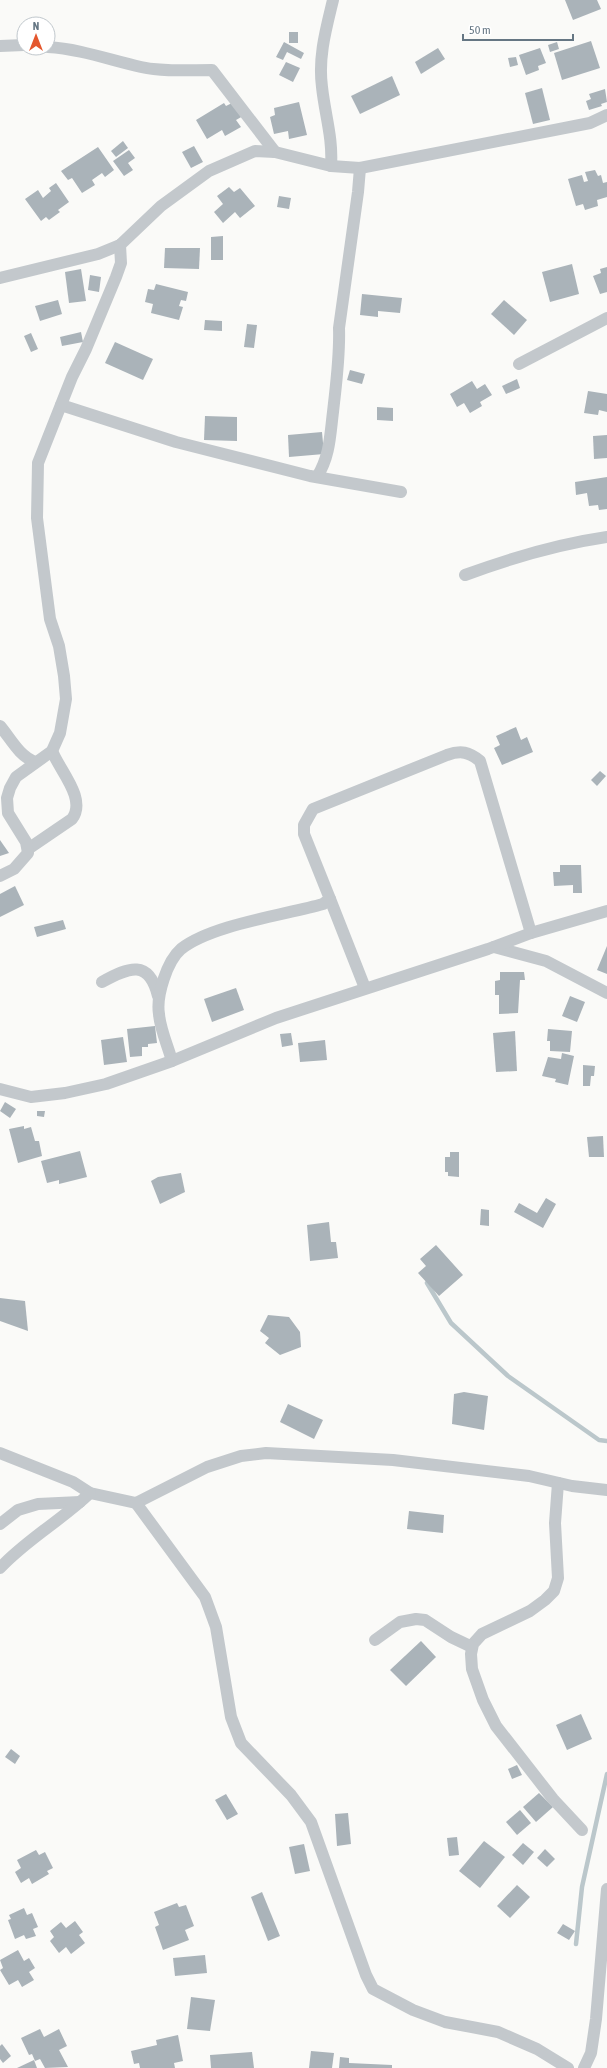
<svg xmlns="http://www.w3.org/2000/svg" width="607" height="2068" font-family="'Asap Condensed',sans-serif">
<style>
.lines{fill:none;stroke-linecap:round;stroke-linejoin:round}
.stream{stroke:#bbc7cb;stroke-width:4.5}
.building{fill:#aab3b9}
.street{stroke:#c3c8cc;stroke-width:12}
</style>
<rect width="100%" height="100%" fill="#fafaf8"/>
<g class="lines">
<g class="stream">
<path d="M427 1283 451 1323 508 1376 599 1440 607 1441"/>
<path d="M576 1944 582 1887 607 1774"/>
</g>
</g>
<g class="building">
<path d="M565 0H597L601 9 573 20Z"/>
<rect x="289" y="32" width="9" height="11"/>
<path d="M591 41 600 68 562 80 554 53Z"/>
<path d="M284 42 304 53 301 59 287 52 283 60 276 57Z"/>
<path d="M557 42 559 49 550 52 548 45Z"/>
<path d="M438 48 445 59 421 74 415 62Z"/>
<path d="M540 48 546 63 538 66 539 70 526 75 519 55Z"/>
<path d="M516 57 518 65 510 67 508 58Z"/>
<path d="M286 62 300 68 293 82 279 75Z"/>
<path d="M392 76 400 95 360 114 351 96Z"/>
<path d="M542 88 550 120 533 124 525 93Z"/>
<path d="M605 89 607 102 601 104 602 106 589 110 586 101 591 99 589 94Z"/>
<path d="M234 102 243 116 236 120 241 127 225 136 222 130 207 139 196 120 224 103 226 106Z"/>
<path d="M299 102 307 135 289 139 288 131 274 134 270 117 275 115 274 108Z"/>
<path d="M123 141 128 148 116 157 111 151Z"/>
<path d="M194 146 203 162 191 168 182 152Z"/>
<path d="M98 147 114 170 105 177 102 173 92 180 95 185 82 193 72 178 68 180 61 171Z"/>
<path d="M129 150 135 158 128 163 133 170 124 176 113 161Z"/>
<path d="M595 170 598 176 601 175 603 183 607 182V197L597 200 598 206 585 210 583 204 576 206 568 179 582 175 584 182 588 181 585 172Z"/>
<path d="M56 183 69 202 58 210 60 212 49 220 46 217 41 221 25 199 38 190 43 198 51 191 49 188Z"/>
<path d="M229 187 234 192 240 188 255 206 240 218 235 212 223 223 214 212 223 204 217 196Z"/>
<path d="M279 196 291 198 289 209 277 207Z"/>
<path d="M223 236V260H211V237Z"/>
<path d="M165 248H200L199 269 164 268Z"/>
<path d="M572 264 579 294 550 302 542 272Z"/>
<path d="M607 267V292L600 294 593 276 601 273 600 269Z"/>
<path d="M81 269 86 301 69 303 65 272Z"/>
<path d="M90 275 101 277 99 292 88 290Z"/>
<path d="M156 284 188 292 186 301 181 300 179 306 183 307 179 320 151 313 153 304 145 302 148 289 154 290Z"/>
<path d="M362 294 402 298 400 313 378 311V317L360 315Z"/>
<path d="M58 300 62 314 40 321 35 306Z"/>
<path d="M504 300 527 320 514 335 491 314Z"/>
<path d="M205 320 222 321V331L204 330Z"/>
<path d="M247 324 257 325 254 348 244 347Z"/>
<path d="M81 332 83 342 62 346 60 337Z"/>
<path d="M31 333 38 349 31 352 24 336Z"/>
<path d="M115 342 153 359 143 380 105 363Z"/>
<path d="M350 370 365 374 362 384 347 380Z"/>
<path d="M517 379 520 388 506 394 502 386Z"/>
<path d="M472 381 477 389 485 384 492 395 480 402 482 406 470 413 464 403 457 407 450 394Z"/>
<path d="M588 391 607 394V412L599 410 598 415 584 413Z"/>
<path d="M377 407 393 408V421L377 420Z"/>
<path d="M205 416 237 417V441L204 440Z"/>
<path d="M322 432 324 454 289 457 288 435Z"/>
<path d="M607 435V458L594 459 593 436Z"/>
<path d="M607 477V509L599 510 598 505 589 506 587 493 576 495 575 482Z"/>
<path d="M516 727 521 740 527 737 533 752 502 765 494 748 500 745 496 736Z"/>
<path d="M600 771 606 776 597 786 591 780Z"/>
<path d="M0 840 9 853 0 856Z"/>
<path d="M560 865H581L582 893H573V885L554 886 553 872H560Z"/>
<path d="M15 886 24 905 0 917V894Z"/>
<path d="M63 920 66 929 37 937 34 927Z"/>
<path d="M607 946V974L597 970Z"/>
<path d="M500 972H524L525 980H520L518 1013 499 1014V995H495V981L500 980Z"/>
<path d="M236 988 244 1010 212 1022 204 999Z"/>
<path d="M570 996 585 1002 577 1022 562 1016Z"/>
<path d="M155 1026 157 1043 148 1044V1047H142V1056L130 1057 127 1029Z"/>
<path d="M548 1029 572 1031 570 1052 550 1051V1041H547Z"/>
<path d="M515 1031 517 1071 496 1072 493 1033Z"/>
<path d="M291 1033 293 1045 282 1047 280 1034Z"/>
<path d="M123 1037 127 1062 104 1065 101 1040Z"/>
<path d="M325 1040 327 1060 300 1062 298 1043Z"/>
<path d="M562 1053 574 1056 568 1085 555 1082 556 1079 542 1076 548 1057 561 1059Z"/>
<path d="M583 1065 595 1066 594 1076H591L590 1086H583Z"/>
<path d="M5 1102 16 1109 10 1118 0 1111Z"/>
<path d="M37 1111H45L44 1117 37 1116Z"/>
<path d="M24 1126V1129L31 1127 35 1141H39L42 1156 18 1163 9 1129Z"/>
<path d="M603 1136 604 1157H589L587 1137Z"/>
<path d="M80 1151 87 1177 59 1184V1180L47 1183 41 1161Z"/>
<path d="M450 1152H459V1177L448 1176V1172H445V1157H450Z"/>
<path d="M181 1173 185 1192 160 1204 151 1181 158 1177Z"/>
<path d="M546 1198 556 1204 543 1228 514 1212 519 1203 537 1213Z"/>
<path d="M481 1209 489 1210V1226L480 1225Z"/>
<path d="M329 1222 331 1242H336L338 1258 310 1261 307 1225Z"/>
<path d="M436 1245 463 1275 439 1296 418 1273 426 1266 420 1259Z"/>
<path d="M0 1298 25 1301 28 1331 0 1321Z"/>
<path d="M268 1315 289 1317 300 1332 301 1347 280 1355 265 1343 269 1338 260 1331Z"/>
<path d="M464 1392 488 1396 484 1430 452 1424 454 1394Z"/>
<path d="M288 1404 323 1420 314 1439 280 1422Z"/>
<path d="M409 1511 444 1515 443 1533 407 1529Z"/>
<path d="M421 1641 436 1657 406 1686 390 1670Z"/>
<path d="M581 1714 592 1739 567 1750 556 1725Z"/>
<path d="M11 1749 20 1756 15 1764 5 1757Z"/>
<path d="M517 1765 522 1775 512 1779 508 1769Z"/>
<path d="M539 1793 553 1807 536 1822 523 1807Z"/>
<path d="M226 1794 238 1814 227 1820 215 1800Z"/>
<path d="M520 1810 531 1823 517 1835 506 1822Z"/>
<path d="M348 1813 351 1844 337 1846 335 1814Z"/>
<path d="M457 1837 459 1855 449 1856 447 1838Z"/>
<path d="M484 1841 505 1857 480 1888 459 1871Z"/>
<path d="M523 1843 534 1852 523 1865 512 1855Z"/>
<path d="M304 1844 310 1871 295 1874 289 1847Z"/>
<path d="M545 1849 555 1859 547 1867 537 1858Z"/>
<path d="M36 1850 39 1855 45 1852 53 1868 47 1871 49 1874 32 1884 29 1878 21 1883 15 1872 21 1868 17 1860Z"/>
<path d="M517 1885 530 1897 510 1918 497 1906Z"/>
<path d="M262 1892 280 1936 268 1941 251 1897Z"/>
<path d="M177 1903 179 1907 186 1905 194 1926 185 1930 189 1940 163 1950 155 1927 159 1925 154 1912Z"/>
<path d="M24 1908 27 1915 32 1913 38 1927 33 1929 36 1936 26 1939 24 1935 15 1939 8 1920 11 1919 9 1915Z"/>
<path d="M75 1921 83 1932 79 1935 85 1943 71 1954 66 1947 59 1953 50 1941 54 1937 50 1931 61 1922 66 1928Z"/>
<path d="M563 1924 575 1931 569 1940 557 1933Z"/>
<path d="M18 1950 24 1961 29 1958 35 1968 29 1972 34 1980 22 1987 18 1980 9 1985 0 1970 3 1968 0 1960Z"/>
<path d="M205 1955 207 1973 175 1976 173 1958Z"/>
<path d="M191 1997 215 2000 210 2031 187 2029Z"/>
<path d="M40 2029 44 2037 59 2029 67 2046 59 2050 68 2067 45 2068 40 2059 35 2061 32 2054 29 2055 21 2038Z"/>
<path d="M178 2035 183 2061 174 2063 175 2068H140L139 2063 134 2064 131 2051 157 2045 156 2040Z"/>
<path d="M2 2044 11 2056 3 2063 0 2059V2046Z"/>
<path d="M311 2051 334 2053 332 2068H309Z"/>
<path d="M252 2052 254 2068H211L210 2055Z"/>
<path d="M340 2057 349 2058V2063L392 2065V2068H339Z"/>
<path d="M34 2060 37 2068H17Z"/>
</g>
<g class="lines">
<g class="street">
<path d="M0 46 24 45"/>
<path d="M48 47C80 49 110 60 141 67 164 72 189 70 212 70L275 152"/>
<path d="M331 166C333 138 325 115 322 87 318 57 326 29 333 0"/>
<path d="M0 278 98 254 120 245 161 206 209 171 255 151 275 152 331 166 360 168 590 123 607 115"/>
<path d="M519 364 607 318"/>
<path d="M61 405 176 442 310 476 401 492"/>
<path d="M317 477C330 456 330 436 333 412 336 384 340 357 339 328L358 192 360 168"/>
<path d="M465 575C511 558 559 544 607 537"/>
<path d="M0 726C11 739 19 756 35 762"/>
<path d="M28 849 72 819C87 799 60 771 52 751"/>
<path d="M0 876 14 869 28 853 26 842 8 813 7 798 10 788 16 777 52 751 60 733 66 699 64 676 59 646 50 619 37 518 38 463 72 377 86 349 116 277 121 263 120 245"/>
<path d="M330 899 365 988"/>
<path d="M494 947 546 961 607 993"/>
<path d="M102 982C129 967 149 959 158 996"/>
<path d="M172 1061C168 1046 160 1029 159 1014 156 996 167 961 181 949 211 925 284 915 323 904L330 899 304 834V825L313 809 447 755C461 750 469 752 480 761L531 933"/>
<path d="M0 1089 31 1097 65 1093 106 1084 172 1061 276 1018 488 949 531 933 607 911"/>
<path d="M0 1453 73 1482 90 1493 136 1503 207 1467 241 1456 266 1453 393 1460 529 1476 572 1486 607 1490"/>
<path d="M558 1483 555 1523 558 1578 554 1591 545 1600 530 1611 482 1634 473 1644 471 1654 472 1669 483 1700 496 1726 553 1799 582 1830"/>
<path d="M136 1503 205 1597 216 1627 231 1717 241 1743 291 1795 311 1822 366 1975 373 1989 413 2010 445 2022 498 2032 537 2049 568 2068"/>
<path d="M0 1524 18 1510 38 1504 80 1502"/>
<path d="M0 1568C27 1539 62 1520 90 1493"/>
<path d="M375 1640 400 1622 416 1619 425 1620 451 1637 472 1647"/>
<path d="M584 2068 591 2053 596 2019 607 1889"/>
</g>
</g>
<g transform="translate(36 36)"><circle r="19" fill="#ffffff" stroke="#c1c8cd"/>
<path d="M0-3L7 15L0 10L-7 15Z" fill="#e4572e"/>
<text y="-6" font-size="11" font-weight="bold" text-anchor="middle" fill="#657683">N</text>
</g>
<path d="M463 34v6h110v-6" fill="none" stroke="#657683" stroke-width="2"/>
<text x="469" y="34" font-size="12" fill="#657683" stroke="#ffffff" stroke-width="3" paint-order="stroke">50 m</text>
</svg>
